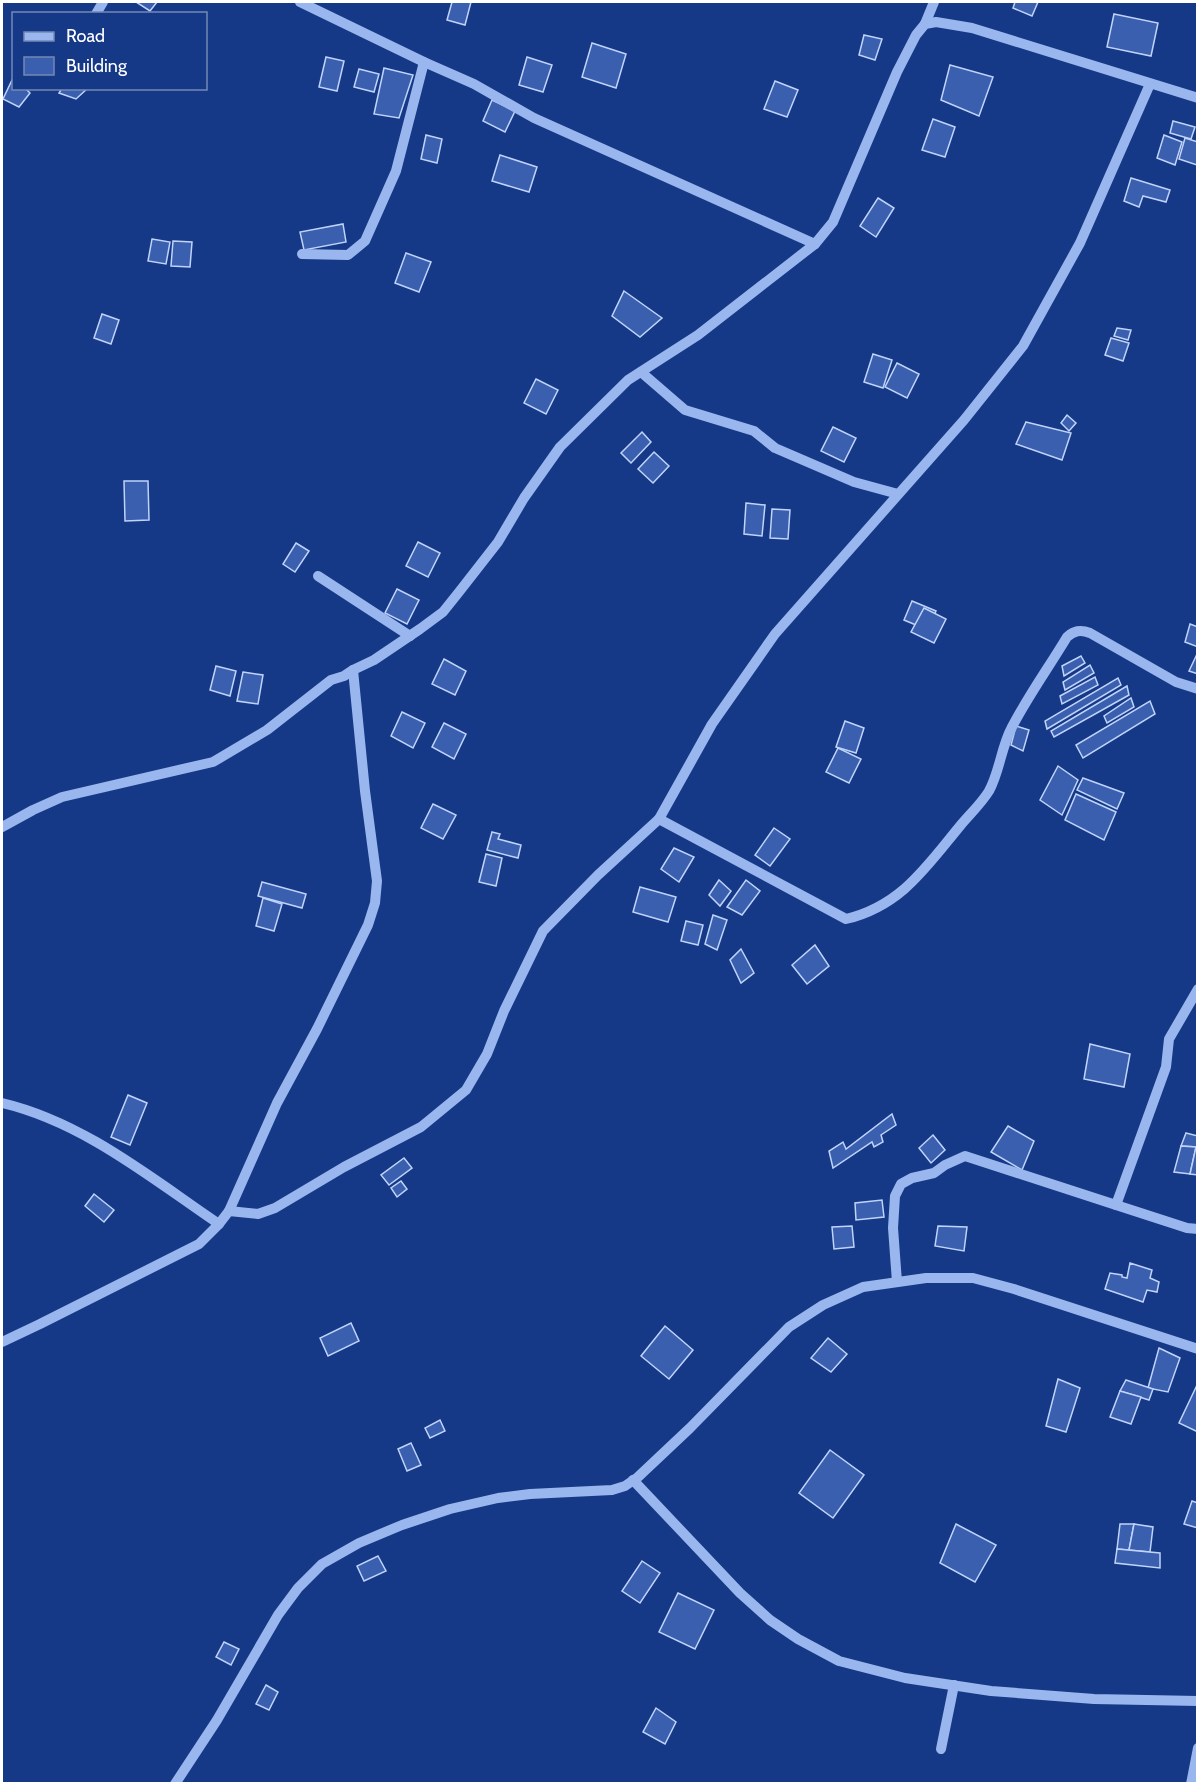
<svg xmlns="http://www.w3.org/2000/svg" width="1199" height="1785" font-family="Cabin,sans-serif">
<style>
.building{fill:#395fae;stroke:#c0d3fa;stroke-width:1.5}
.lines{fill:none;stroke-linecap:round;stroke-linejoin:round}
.minor{stroke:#9ab6ee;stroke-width:10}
</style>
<rect width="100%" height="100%" fill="#153986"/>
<g class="building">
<path d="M136 2H157L150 11Z"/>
<path d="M452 2H471L465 25 447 20Z"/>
<path d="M1015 2H1038L1032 16 1013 8Z"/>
<path d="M1114 14 1158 23 1151 56 1107 47Z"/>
<path d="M864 35 882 39 875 60 859 55Z"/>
<path d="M592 43 626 54 616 88 582 77Z"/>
<path d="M326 57 344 61 337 91 319 87Z"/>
<path d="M527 57 552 65 543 92 519 85Z"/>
<path d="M950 65 993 77 979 116 941 100Z"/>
<path d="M384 68 413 75 399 118 374 114Z"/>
<path d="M359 69 379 74 374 92 354 87Z"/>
<path d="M13 78 14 88H25L30 93 19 107 3 99Z"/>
<path d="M775 81 798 90 787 117 764 109Z"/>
<path d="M62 88H88L76 99 59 93Z"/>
<path d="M492 100 515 111 505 132 483 121Z"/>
<path d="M933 119 955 127 945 157 922 150Z"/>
<path d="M1173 121 1195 127 1191 139 1170 133Z"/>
<path d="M426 135 442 139 437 163 421 159Z"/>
<path d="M1164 135 1182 142 1175 165 1157 158Z"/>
<path d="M1185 138 1198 142 1197 165 1179 159Z"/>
<path d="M500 155 537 167 529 192 492 181Z"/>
<path d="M1131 178 1170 190 1166 202 1143 196 1139 207 1124 201Z"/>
<path d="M878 198 894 208 876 237 860 226Z"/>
<path d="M343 224 346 242 304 250 300 232Z"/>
<path d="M152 239 170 242 166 264 148 261Z"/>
<path d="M173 241 192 242 190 267 171 266Z"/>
<path d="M406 253 431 262 419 292 395 283Z"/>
<path d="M624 291 662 318 640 337 612 316Z"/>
<path d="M102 314 119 320 111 344 94 338Z"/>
<path d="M1117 328 1131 330 1128 340 1114 336Z"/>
<path d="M1111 338 1129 343 1123 361 1105 355Z"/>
<path d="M873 354 892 360 883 388 864 382Z"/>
<path d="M897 363 919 374 907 398 885 387Z"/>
<path d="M536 379 558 390 546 414 524 403Z"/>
<path d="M1067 415 1076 423 1069 431 1061 423Z"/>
<path d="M1026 422 1071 433 1062 460 1016 444Z"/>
<path d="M833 427 856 438 844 462 821 451Z"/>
<path d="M642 432 651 442 631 463 621 453Z"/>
<path d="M654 452 669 466 653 483 638 469Z"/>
<path d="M124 481H148L149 520 125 521Z"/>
<path d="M746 503 765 505 762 536 744 534Z"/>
<path d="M772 509 790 510 788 539 770 538Z"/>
<path d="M418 542 440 553 428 577 406 566Z"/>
<path d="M296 543 309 551 295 572 283 564Z"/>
<path d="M397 589 419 600 407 624 385 613Z"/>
<path d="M912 601 936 611 928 630 904 620Z"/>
<path d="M924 608 946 619 934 643 911 632Z"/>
<path d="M1190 624 1198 627V647L1185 642Z"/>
<path d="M1198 652V674L1189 671Z"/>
<path d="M1081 656 1085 663 1064 676 1062 666Z"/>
<path d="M444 659 466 671 455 695 432 684Z"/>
<path d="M1090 665 1094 673 1065 690 1063 682Z"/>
<path d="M216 666 236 671 230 696 210 690Z"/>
<path d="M243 672 263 675 258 704 237 701Z"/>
<path d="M1095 677 1098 685 1062 704 1060 696Z"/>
<path d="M1118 678 1121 685 1047 729 1045 721Z"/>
<path d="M1127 686 1129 695 1054 737 1051 731Z"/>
<path d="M1131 698 1134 707 1107 723 1104 716Z"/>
<path d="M1150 701 1155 714 1083 758 1076 745Z"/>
<path d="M402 712 425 723 413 748 391 736Z"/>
<path d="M845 721 864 728 856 753 836 747Z"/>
<path d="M444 723 466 734 454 759 432 747Z"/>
<path d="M1016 726 1029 730 1023 751 1011 745Z"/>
<path d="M838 748 861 759 849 783 826 772Z"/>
<path d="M1058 766 1078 780 1062 815 1040 800Z"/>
<path d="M1083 778 1124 793 1117 809 1077 790Z"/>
<path d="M1076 794 1116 812 1104 840 1065 820Z"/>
<path d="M433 804 456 815 443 839 421 828Z"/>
<path d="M774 828 790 839 770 866 755 855Z"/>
<path d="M492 832 500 834 498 839 521 845 518 858 487 850Z"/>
<path d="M674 848 694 857 679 882 661 869Z"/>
<path d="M486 854 502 858 496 886 479 882Z"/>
<path d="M719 880 731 891 720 906 709 895Z"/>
<path d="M746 880 760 891 742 915 727 907Z"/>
<path d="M262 882 306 894 302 908 258 896Z"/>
<path d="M640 887 676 897 668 922 633 912Z"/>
<path d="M263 898 282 904 274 931 256 926Z"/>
<path d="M713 915 727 920 717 950 705 944Z"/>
<path d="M686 921 703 925 698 945 681 941Z"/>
<path d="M815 945 829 966 807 984 792 965Z"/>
<path d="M741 949 754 973 741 983 730 960Z"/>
<path d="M1090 1044 1130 1054 1124 1087 1084 1079Z"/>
<path d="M128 1095 147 1103 130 1145 111 1137Z"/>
<path d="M892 1114 896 1125 881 1135 883 1142 874 1147 872 1142 833 1168 829 1151 843 1142 846 1149Z"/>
<path d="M1008 1126 1034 1141 1022 1170 991 1152Z"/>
<path d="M1186 1133 1198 1136V1147L1181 1146Z"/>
<path d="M933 1135 945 1150 931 1163 919 1148Z"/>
<path d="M1181 1146 1196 1147 1190 1174 1174 1172Z"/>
<path d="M1196 1147H1198V1175L1190 1174Z"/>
<path d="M404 1158 412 1168 389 1185 381 1175Z"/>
<path d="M401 1181 407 1189 397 1197 391 1188Z"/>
<path d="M94 1194 114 1210 104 1222 85 1206Z"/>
<path d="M882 1200 884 1217 856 1220 855 1203Z"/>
<path d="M852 1226 854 1247 834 1249 832 1227Z"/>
<path d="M938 1226 967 1227 964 1251 935 1246Z"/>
<path d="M1130 1263 1152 1270 1150 1278 1159 1282 1157 1292 1147 1290 1143 1302 1105 1289 1110 1273 1122 1275V1277L1127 1278Z"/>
<path d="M351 1323 359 1341 328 1356 320 1338Z"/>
<path d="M665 1326 693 1350 669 1379 641 1356Z"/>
<path d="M828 1338 847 1354 831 1372 811 1358Z"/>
<path d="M1159 1348 1180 1358 1168 1392 1148 1388Z"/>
<path d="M1058 1379 1080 1388 1066 1432 1046 1426Z"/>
<path d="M1126 1380 1153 1389 1149 1400 1120 1391Z"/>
<path d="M1198 1383V1432L1179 1423Z"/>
<path d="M1120 1391 1141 1397 1131 1424 1110 1417Z"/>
<path d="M440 1420 445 1431 430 1438 425 1428Z"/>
<path d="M411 1443 421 1465 407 1471 398 1449Z"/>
<path d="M830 1450 864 1475 833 1518 799 1493Z"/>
<path d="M1192 1501 1198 1503V1528L1184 1524Z"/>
<path d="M956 1524 996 1545 975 1582 940 1563Z"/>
<path d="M1120 1524H1134L1129 1550 1117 1549Z"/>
<path d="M1134 1524 1153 1527 1150 1552 1129 1550Z"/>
<path d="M1117 1549 1160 1553V1568L1115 1563Z"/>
<path d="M378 1556 386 1571 364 1581 357 1566Z"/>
<path d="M642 1561 660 1573 640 1603 622 1591Z"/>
<path d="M678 1593 714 1610 695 1649 659 1632Z"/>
<path d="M224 1642 239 1649 231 1665 216 1657Z"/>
<path d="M266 1685 278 1692 269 1710 256 1704Z"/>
<path d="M656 1708 676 1722 665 1744 643 1732Z"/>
</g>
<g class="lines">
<g class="minor">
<path d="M300 2 424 62 474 84 534 118 815 244 833 222 897 72 916 35 925 24 936 22 972 28 1198 98"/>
<path d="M96 14 103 2"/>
<path d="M925 24 934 2"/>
<path d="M1150 84 1080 243 1023 346 964 420 775 634 712 724 659 819 846 919C901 906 926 867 960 826 969 815 981 804 989 791 1000 771 1001 747 1012 727 1028 696 1049 667 1067 637 1074 631 1080 629 1090 633L1176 682 1198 689"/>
<path d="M302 254 348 255 365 241 396 171 424 62"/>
<path d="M641 372 685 410 754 431 775 448 854 482 898 494"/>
<path d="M318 576 410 636"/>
<path d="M2 827 33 810 62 797 213 762 267 730 331 680 344 676 353 670 374 660 420 629 443 612 459 592 498 542 524 498 560 447 628 380 698 335 815 244"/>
<path d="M2 1103C83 1122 151 1178 219 1224"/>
<path d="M1116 1205 1187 1228 1198 1229"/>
<path d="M229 1211 258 1214 275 1208 344 1167 421 1127 466 1090 487 1054 504 1011 543 931 598 875 659 819"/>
<path d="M897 1282 893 1228 895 1196 901 1184 912 1178 934 1173 945 1165 965 1156 1116 1205 1166 1067 1169 1039 1198 989"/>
<path d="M2 1342 40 1324 199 1244 219 1224 229 1211 277 1103 317 1029 368 925 375 903 377 881 365 791 353 670"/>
<path d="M633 1480 740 1593 770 1620 798 1639 839 1661 905 1678 991 1691 1094 1699 1198 1701"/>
<path d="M941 1749 954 1685"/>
<path d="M175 1784 217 1720 278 1615 298 1588 322 1564 359 1543 402 1525 450 1509 498 1498 530 1494 612 1490 625 1486 638 1477 690 1428 789 1327 823 1305 863 1287 926 1278H973L1014 1289 1198 1349"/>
<path d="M1191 1784 1198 1748"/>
</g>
</g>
<rect width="1199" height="1785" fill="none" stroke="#ffffff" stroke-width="6"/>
<rect x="12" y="12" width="195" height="78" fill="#153986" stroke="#7388b6" stroke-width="1.5"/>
<rect x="24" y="32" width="30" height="9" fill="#9ab6ee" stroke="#7388b6" stroke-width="1.5"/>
<text x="66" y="42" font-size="18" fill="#ffffff">Road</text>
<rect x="24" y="57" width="30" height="18" fill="#395fae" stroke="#7388b6" stroke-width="1.5"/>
<text x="66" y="72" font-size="18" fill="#ffffff">Building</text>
</svg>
